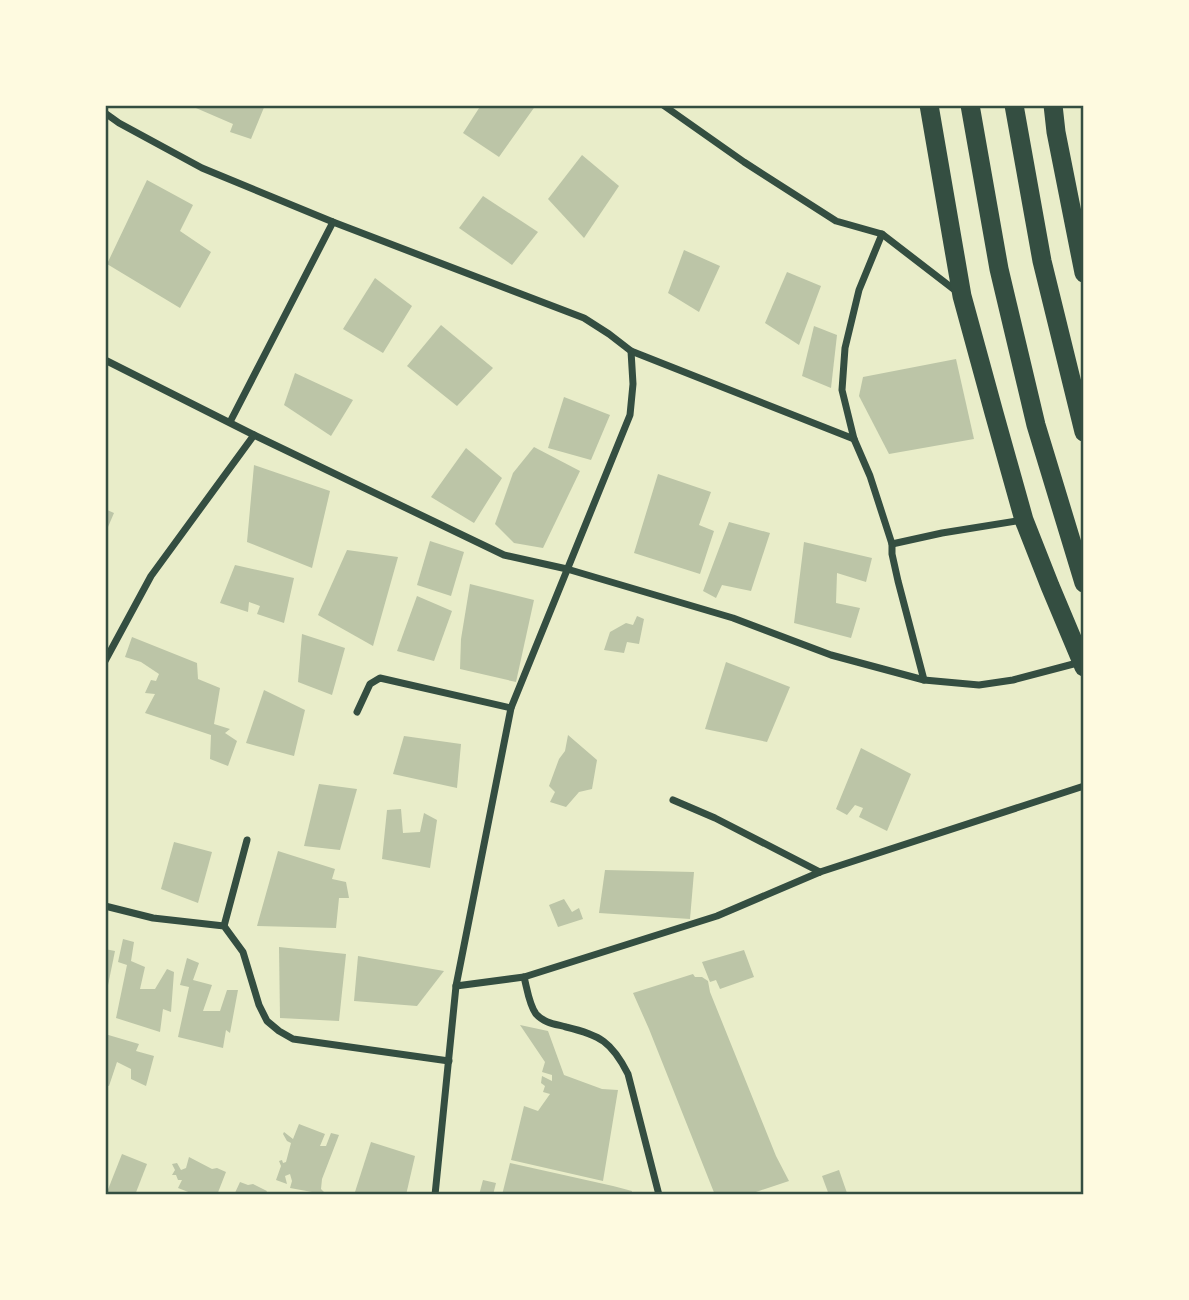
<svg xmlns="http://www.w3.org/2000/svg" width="1189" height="1300" font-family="Roboto,sans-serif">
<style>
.building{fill:#bcc5a7}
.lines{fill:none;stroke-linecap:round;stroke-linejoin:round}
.minor{stroke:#344e41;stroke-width:7}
.trunk{stroke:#344e41;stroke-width:19}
.neatline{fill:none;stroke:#344e41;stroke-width:2.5}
</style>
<rect width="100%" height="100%" fill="#e9edc9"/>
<g class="building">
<path d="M189 105H265L251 139 230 132 233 124Z"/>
<path d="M481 105H507L509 107 511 105H536L499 157 463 133Z"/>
<path d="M582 155 619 186 584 238 548 199Z"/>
<path d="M147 180 193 205 180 231 211 252 180 308 107 264Z"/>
<path d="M483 196 538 232 512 265 459 228Z"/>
<path d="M684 250 720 266 699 312 668 293Z"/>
<path d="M787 272 821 286 799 345 765 323Z"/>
<path d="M375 278 412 306 383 353 343 329Z"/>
<path d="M441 325 493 368 457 406 407 366Z"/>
<path d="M814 326 837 335 831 388 802 376Z"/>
<path d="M956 359 974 439 889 454 859 396 863 377Z"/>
<path d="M295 373 353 400 331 436 284 405Z"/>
<path d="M564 397 610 415 591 460 548 448Z"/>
<path d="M534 447 580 471 543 548 514 543 495 524 513 473Z"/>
<path d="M466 448 502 478 474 523 431 497Z"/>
<path d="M254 465 330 491 312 568 247 542Z"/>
<path d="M658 474 711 492 699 525 714 531 700 574 634 553Z"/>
<path d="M105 509 114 513 105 534Z"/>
<path d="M729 522 770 533 751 591 722 585 716 598 703 591Z"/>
<path d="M430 541 464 552 451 596 417 585Z"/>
<path d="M804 542 872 558 866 582 837 573 836 603 860 608 851 638 794 623Z"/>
<path d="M347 550 398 557 373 646 318 615Z"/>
<path d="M235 565 294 578 284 623 257 614 260 606 249 602 248 612 220 603Z"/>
<path d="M470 584 534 600 516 682 460 669 461 639Z"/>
<path d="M417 596 452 611 434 661 397 651Z"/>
<path d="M637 616 644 619 639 644 627 642 624 653 604 650 610 632 626 623 633 625Z"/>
<path d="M302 634 345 648 332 695 298 682Z"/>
<path d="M132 637 197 663 198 679 220 688 214 724 230 729 225 733 237 741 228 766 210 759 211 735 145 713 155 694 145 693 151 680 156 681 159 674 141 662 125 657Z"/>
<path d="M726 662 790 687 767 742 705 729Z"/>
<path d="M264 690 305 710 294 756 246 743Z"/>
<path d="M568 735 597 760 592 789 579 792 566 807 550 802 555 792 549 786 559 759 565 751Z"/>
<path d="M404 736 461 744 457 788 393 774Z"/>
<path d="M861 748 911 774 887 831 859 817 863 808 855 805 847 815 836 809Z"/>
<path d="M319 784 357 789 340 850 304 846Z"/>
<path d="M401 809 403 833 420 832 424 813 437 820 430 868 382 859 387 810Z"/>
<path d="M174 842 212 852 198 903 161 889Z"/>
<path d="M278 851 335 869 332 879 346 882 349 898H339L336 928 257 926Z"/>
<path d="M605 870 694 872 690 919 599 913Z"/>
<path d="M564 899 572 912 579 908 583 919 558 927 549 905Z"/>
<path d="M123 939 134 942 131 961 145 967 140 989H155L167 969 174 972 171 1012 163 1009 160 1032 116 1018 127 965 118 962Z"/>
<path d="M279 947 346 954 339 1021 280 1018Z"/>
<path d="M105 949 115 951 106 995H105Z"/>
<path d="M744 950 754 977 720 989 716 980 710 982 702 962Z"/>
<path d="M358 956 444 971 417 1006 354 1001Z"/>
<path d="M187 958 199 963 193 980 212 985 203 1011H220L227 990H238L230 1033 226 1030 223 1048 178 1037 189 987 180 985Z"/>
<path d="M693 974 695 977H702L708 981 710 992 776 1156 789 1181 747 1195H715L649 1029 633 993Z"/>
<path d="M520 1025 548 1031 564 1075 602 1089 618 1090 603 1181 511 1160 524 1106 538 1111 550 1094 543 1092 545 1086 541 1083 542 1076 552 1081V1075L542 1072 545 1062Z"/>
<path d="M105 1034 139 1044 136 1051 154 1056 146 1086 131 1079V1069L117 1062 109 1086 105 1085Z"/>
<path d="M299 1124 325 1134 320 1146H326L331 1133 339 1135 322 1179 321 1189 324 1192 323 1194 290 1188 292 1181 290 1174 285 1176 287 1184 276 1180 281 1166 279 1161 282 1160 283 1163 286 1162 291 1143 287 1141 283 1134 284 1132 293 1139Z"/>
<path d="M371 1142 415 1156 406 1195H354Z"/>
<path d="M122 1154 147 1164 135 1195H116L107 1192Z"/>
<path d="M189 1157 212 1169 217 1168 226 1172 217 1195H196L178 1188 182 1180H178L176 1175H172L175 1170 172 1164 177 1163 181 1170 186 1168Z"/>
<path d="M510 1163 613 1186 632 1191 631 1195H502Z"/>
<path d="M839 1170 847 1193 841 1195H829L822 1176Z"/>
<path d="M483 1180 496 1183 493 1195H479Z"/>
<path d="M240 1182 248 1185 253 1184 267 1191 265 1195H234Z"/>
</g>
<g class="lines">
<g class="minor">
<path d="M663 105 744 162 836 221 882 234 956 291"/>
<path d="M105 113 119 123 202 168 333 222 584 318 609 334 631 351 633 384 630 415 511 708 456 986 435 1195"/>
<path d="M882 234 859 290 845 348 842 390 854 439 870 476 892 544 942 533 1023 520"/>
<path d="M631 351 854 439"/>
<path d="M105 360 254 435 504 555 567 569 733 618 831 655 924 680 979 685 1013 680 1081 662"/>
<path d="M230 422 333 222"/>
<path d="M892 544V554L898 581 924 680"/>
<path d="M105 661 151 576 254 435"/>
<path d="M357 712 370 684 380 678 511 708"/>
<path d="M673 800 715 818 820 872"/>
<path d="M105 906 153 918 224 926 243 952 259 1005 267 1021 279 1031 293 1039 449 1061"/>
<path d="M224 926 247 840"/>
<path d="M524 977C527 988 529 1005 536 1014 544 1023 555 1024 566 1027 600 1035 612 1042 628 1074L659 1195"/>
<path d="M456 986 524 977 717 916 820 872 1084 786"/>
</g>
<g class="trunk">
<path d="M929 105 962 296 994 413 1024 520 1050 586 1084 667"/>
<path d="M970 105 999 269 1036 425 1084 583"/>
<path d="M1014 105 1042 261 1084 432"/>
<path d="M1053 105 1056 132 1084 273"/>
</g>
</g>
<rect width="1189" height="1300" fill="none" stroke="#fefae0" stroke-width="214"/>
<rect x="107" y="107" width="975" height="1086" class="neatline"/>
</svg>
